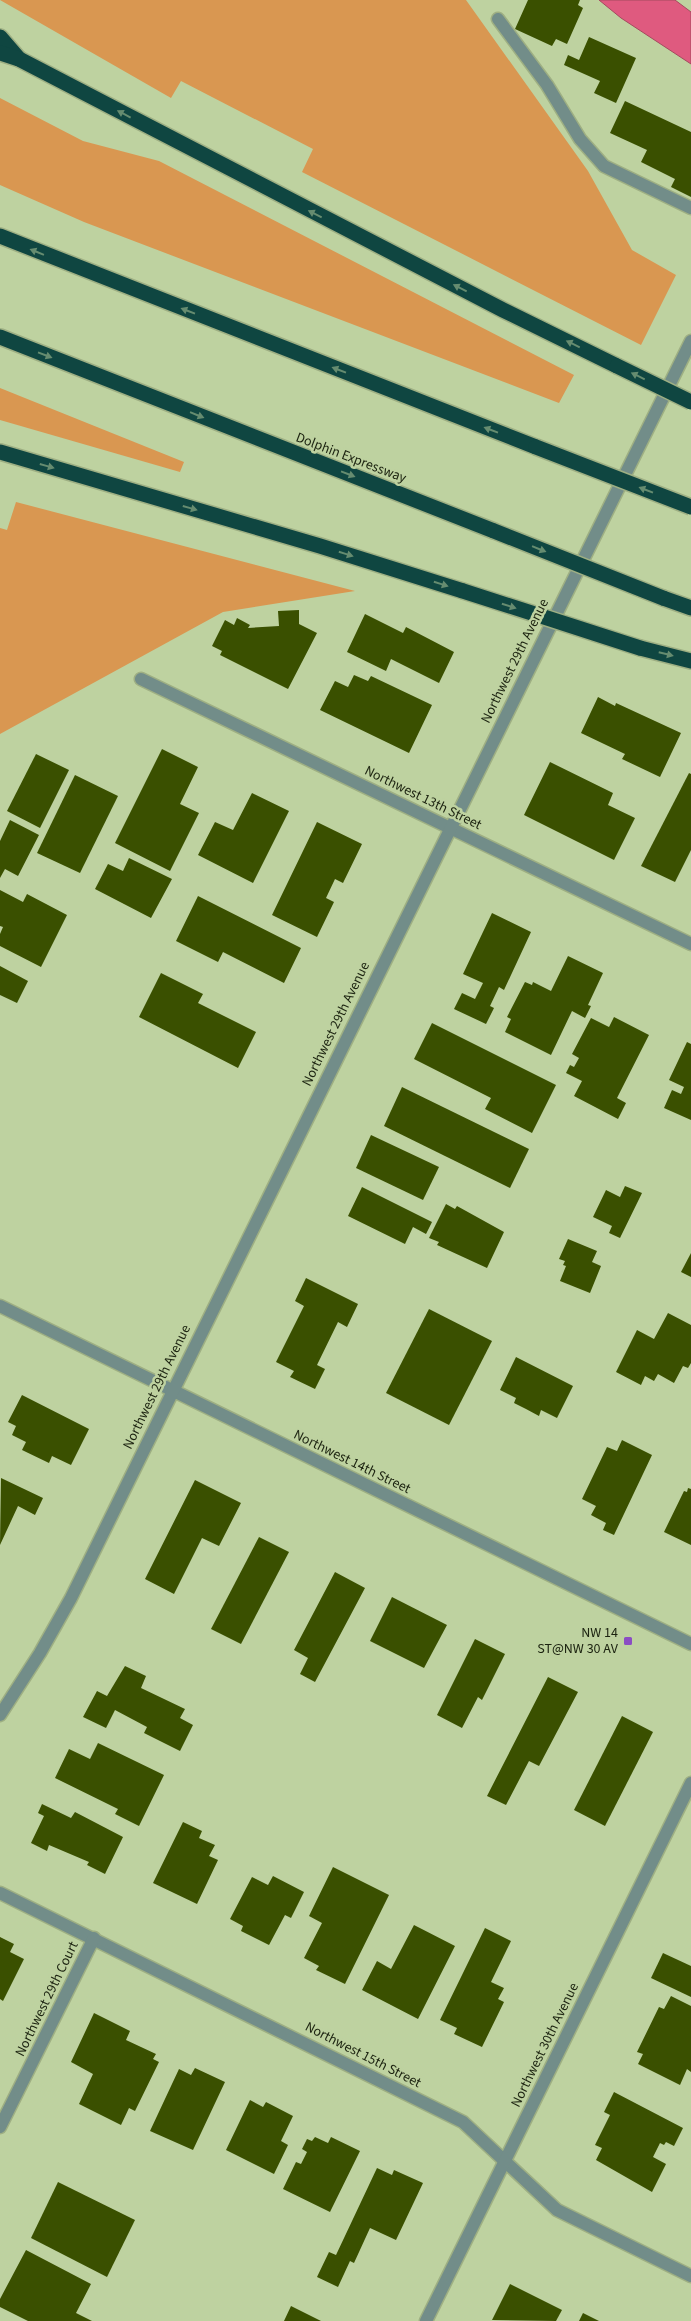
<svg xmlns="http://www.w3.org/2000/svg" width="691" height="2321" font-family="'Source Sans 3',sans-serif">
<style>
.green{fill:#d99751}
.water{fill:#df5a7f;stroke:#a44a5e}
.building{fill:#3a5000}
.lines{fill:none;stroke-linecap:round;stroke-linejoin:round}
.minor-casing{stroke:#9eaf83;stroke-width:15}
.highway-casing{stroke:#9eaf83;stroke-width:18}
.minor{stroke:#728d89;stroke-width:12}
.highway{stroke:#0f4641;stroke-width:15}
.highway-bridge-casing{stroke:#9eaf83;stroke-width:18;stroke-linecap:butt}
.highway-bridge{stroke:#0f4641;stroke-width:15}
.oneway{fill:#668c70}
.poi-dot{fill:#8b4dc3;stroke:#bed2a0;stroke-width:2}
.labels{text-anchor:middle;dominant-baseline:central;stroke-width:5;stroke-linejoin:round;paint-order:stroke}
.street-label{font-size:14px;fill:#1c2310;stroke:#bed2a0}
.poi-label{font-size:14px;fill:#1c2310;stroke:#bed2a0;text-anchor:end}
</style>
<rect width="100%" height="100%" fill="#bed2a0"/>
<g class="green">
<path d="M0 0H466L588 171 632 250 676 275 641 345 302 172 313 149 181 81 171 98Z"/>
<path d="M0 98 83 141 159 161 574 375 559 403 84 222 0 185Z"/>
<path d="M0 388 184 462 180 472 0 420Z"/>
<path d="M16 502 355 591 223 612 0 734V528L7 530Z"/>
</g>
<path class="water" d="M599 0H675L691 12V64L621 18Z"/>
<g class="building">
<path d="M528 0H580L578 5 583 8 567 44 556 39 552 46 515 29Z"/>
<path d="M589 37 636 58 616 103 594 93 600 81 564 65 568 55 579 60Z"/>
<path d="M625 101 691 132V197L671 187 675 179 641 162 647 150 610 133Z"/>
<path d="M299 610V624L317 633 288 689 220 655 222 651 212 646 225 620 234 625 237 618 250 625 248 628 279 626 278 611Z"/>
<path d="M365 614 403 633 406 627 454 652 439 683 391 659 386 671 347 652Z"/>
<path d="M354 675 368 681 371 676 432 705 409 753 320 710 335 681 348 687Z"/>
<path d="M598 697 615 706 616 703 681 733 660 777 622 759 625 754 581 733Z"/>
<path d="M162 749 198 767 180 804 199 813 170 871 115 843Z"/>
<path d="M36 754 69 770 40 828 7 811Z"/>
<path d="M550 762 613 793 608 805 635 818 614 860 524 815Z"/>
<path d="M689 773 691 774V850L675 882 641 866Z"/>
<path d="M75 775 118 796 80 873 37 853Z"/>
<path d="M252 793 289 811 253 883 198 855 215 822 233 830Z"/>
<path d="M10 820 39 835 18 876 5 869 0 878V841Z"/>
<path d="M317 822 362 844 343 883 335 879 326 898 334 902 317 937 272 915Z"/>
<path d="M129 858 172 879 151 918 95 889 108 864 123 871Z"/>
<path d="M0 890 23 902 27 894 67 915 41 967 0 946V934L3 927 0 926Z"/>
<path d="M198 896 301 948 284 983 223 952 218 962 176 941Z"/>
<path d="M492 913 531 932 504 990 499 987 490 1006 494 1008 486 1024 454 1009 462 993 475 999 483 983 463 974Z"/>
<path d="M568 956 603 973 588 1005 591 1006 585 1018 572 1011 551 1055 505 1032 511 1019 507 1017 525 982 532 985 533 982 551 991Z"/>
<path d="M0 966 28 981 17 1003 0 995Z"/>
<path d="M161 973 203 994 198 1003 256 1032 238 1068 139 1017Z"/>
<path d="M614 1017 649 1035 617 1098 626 1103 618 1119 574 1096 582 1081 566 1073 570 1065 574 1067 579 1058 572 1054 591 1018 609 1027Z"/>
<path d="M432 1023 556 1085 532 1133 485 1109 491 1098 414 1059Z"/>
<path d="M687 1042 691 1044V1120L664 1108 672 1090 681 1094 684 1087 669 1080Z"/>
<path d="M402 1087 529 1149 510 1188 384 1126Z"/>
<path d="M371 1135 439 1167 423 1200 356 1168Z"/>
<path d="M625 1186 642 1193 620 1238 609 1233 612 1226 593 1217 606 1190 620 1197Z"/>
<path d="M362 1187 432 1222 426 1234 413 1227 405 1244 348 1216Z"/>
<path d="M446 1204 455 1209 457 1206 504 1232 487 1268 437 1245 439 1242 429 1238Z"/>
<path d="M568 1239 597 1251 592 1262 601 1266 590 1293 560 1281 566 1266 563 1265 565 1261 559 1259Z"/>
<path d="M691 1253V1277L681 1272Z"/>
<path d="M306 1278 358 1304 347 1327 338 1322 317 1365 325 1369 315 1389 290 1377 294 1371 276 1362 304 1306 295 1301Z"/>
<path d="M429 1309 492 1341 449 1425 386 1393Z"/>
<path d="M668 1313 691 1325V1363L688 1368 683 1366 674 1383 658 1374 654 1381 645 1376 641 1385 616 1372 637 1330 654 1339Z"/>
<path d="M516 1357 573 1386 557 1418 541 1410 539 1416 526 1409 514 1403 516 1398 500 1390Z"/>
<path d="M22 1395 89 1429 71 1465 52 1456 49 1463 22 1450 26 1442 12 1435 16 1426 8 1422Z"/>
<path d="M622 1440 652 1455 614 1535 603 1530 606 1523 591 1515 596 1506 582 1499 607 1447 617 1451Z"/>
<path d="M1 1478 43 1498 35 1515 18 1506 0 1545Z"/>
<path d="M195 1480 241 1503 219 1546 202 1538 174 1594 145 1579Z"/>
<path d="M688 1488 691 1489V1545L664 1532 684 1491 687 1492Z"/>
<path d="M259 1537 289 1552 241 1644 211 1629Z"/>
<path d="M335 1572 365 1588 315 1682 300 1674 308 1658 294 1650Z"/>
<path d="M392 1597 447 1625 424 1668 370 1641Z"/>
<path d="M475 1639 505 1654 482 1700 478 1697 462 1728 437 1715Z"/>
<path d="M125 1666 146 1676 141 1688 185 1709 180 1718 193 1725 180 1751 144 1733 147 1727 115 1710 106 1728 83 1717 97 1691 107 1696Z"/>
<path d="M548 1677 578 1692 539 1766 529 1761 506 1805 487 1796Z"/>
<path d="M622 1716 653 1732 605 1826 574 1810Z"/>
<path d="M98 1743 164 1775 139 1826 115 1814 118 1809 55 1778 69 1749 90 1759Z"/>
<path d="M42 1804 71 1818 75 1812 123 1837 105 1874 87 1865 89 1862 49 1845 47 1851 31 1843 44 1816 38 1813Z"/>
<path d="M183 1822 202 1831 199 1838 215 1845 209 1856 218 1860 197 1904 153 1883Z"/>
<path d="M333 1867 389 1895 345 1984 316 1970 319 1966 304 1958 322 1923 309 1916Z"/>
<path d="M273 1876 304 1892 291 1918 285 1915 269 1945 241 1931 243 1926 230 1919 252 1877 268 1885Z"/>
<path d="M414 1925 455 1946 418 2019 362 1990 377 1961 391 1969Z"/>
<path d="M485 1928 511 1941 491 1982 504 1988 498 1999 504 2002 482 2047 454 2034 457 2028 440 2020Z"/>
<path d="M0 1937 14 1944 10 1952 24 1959 3 2001 0 1999Z"/>
<path d="M663 1953 691 1966V1997L651 1978Z"/>
<path d="M671 1996 691 2006V2072L687 2069 680 2085 638 2064 643 2054 637 2052 659 2007 664 2009Z"/>
<path d="M94 2013 130 2031 126 2040 156 2054 153 2059 159 2062 135 2111 129 2108 121 2125 79 2104 93 2074 71 2062Z"/>
<path d="M195 2068 225 2082 193 2150 150 2131 179 2069 191 2075Z"/>
<path d="M614 2092 683 2128 674 2146 666 2142 664 2145 660 2143 653 2157 666 2164 652 2192 596 2160 602 2148 595 2145 610 2115 604 2112Z"/>
<path d="M250 2100 263 2107 266 2102 293 2116 281 2141 288 2145 274 2174 226 2150Z"/>
<path d="M315 2137 328 2143 331 2137 360 2151 330 2212 283 2189 296 2162 301 2164 307 2152 302 2149 307 2139 312 2141Z"/>
<path d="M377 2168 392 2175 394 2170 423 2183 396 2240 370 2228 354 2263 350 2261 338 2287 317 2277 329 2252 336 2255Z"/>
<path d="M58 2182 135 2220 107 2277 31 2238Z"/>
<path d="M26 2250 91 2284 76 2313 92 2321H28L0 2307V2299Z"/>
<path d="M510 2284 562 2310 556 2321 492 2320Z"/>
<path d="M291 2306 321 2321H284Z"/>
<path d="M583 2313 599 2321H579Z"/>
</g>
<g class="lines">
<g class="minor-casing">
<g id="minor">
<path d="M498 19 547 85 580 139 604 166 691 208"/>
<path d="M141 679 691 944"/>
<path d="M0 1306 691 1644"/>
<path d="M0 1715 40 1653 71 1598 691 341"/>
<path d="M0 1893 463 2122 557 2210 691 2276"/>
<path d="M0 2127 94 1938"/>
<path d="M426 2321 691 1783"/>
</g>
</g>
<g class="highway-casing">
<g id="highway">
<path d="M0 37 19 59"/>
<path d="M0 53 19 59 503 310 617 366"/>
<path d="M0 236 536 447"/>
<path d="M0 337 494 531"/>
<path d="M0 452 320 546 463 591"/>
<path d="M663 598 691 608"/>
<path d="M640 648 691 661"/>
</g>
</g>
<use href="#minor" class="minor"/>
<use href="#highway" class="highway"/>
<g class="highway-bridge-casing">
<g id="highway-bridge">
<path d="M617 366 691 402"/>
<path d="M536 447 691 507"/>
<path d="M494 531 663 598"/>
<path d="M463 591 640 648"/>
</g>
</g>
<use href="#highway-bridge" class="highway-bridge"/>
</g>
<defs><path id="oneway-solid" d="M-6-.8H1V-3.2L6.5 0L1 3.2V.8H-6Z" transform="scale(1.25)"/></defs>
<g class="oneway">
<use href="#oneway-solid" transform="translate(124 114) rotate(-152)"/>
<use href="#oneway-solid" transform="translate(315 214) rotate(-153)"/>
<use href="#oneway-solid" transform="translate(37 252) rotate(-158)"/>
<use href="#oneway-solid" transform="translate(460 288) rotate(-153)"/>
<use href="#oneway-solid" transform="translate(188 311) rotate(-159)"/>
<use href="#oneway-solid" transform="translate(573 344) rotate(-154)"/>
<use href="#oneway-solid" transform="translate(45 355) rotate(21)"/>
<use href="#oneway-solid" transform="translate(339 370) rotate(-159)"/>
<use href="#oneway-solid" transform="translate(638 376) rotate(-154)"/>
<use href="#oneway-solid" transform="translate(197 415) rotate(22)"/>
<use href="#oneway-solid" transform="translate(491 430) rotate(-159)"/>
<use href="#oneway-solid" transform="translate(47 466) rotate(16)"/>
<use href="#oneway-solid" transform="translate(348 474) rotate(21)"/>
<use href="#oneway-solid" transform="translate(646 490) rotate(-159)"/>
<use href="#oneway-solid" transform="translate(190 508) rotate(16)"/>
<use href="#oneway-solid" transform="translate(539 549) rotate(22)"/>
<use href="#oneway-solid" transform="translate(346 554) rotate(17)"/>
<use href="#oneway-solid" transform="translate(441 584) rotate(18)"/>
<use href="#oneway-solid" transform="translate(509 606) rotate(18)"/>
<use href="#oneway-solid" transform="translate(666 654) rotate(14)"/>
</g>
<rect class="poi-dot" x="623" y="1636" width="10" height="10" rx="2.5"/>
<g class="labels">
<g class="street-label">
<text transform="translate(351 458) rotate(21)">Dolphin Expressway</text>
<text transform="translate(515 661) rotate(-64)">Northwest 29th Avenue</text>
<text transform="translate(423 798) rotate(26)">Northwest 13th Street</text>
<text transform="translate(336 1024) rotate(-64)">Northwest 29th Avenue</text>
<text transform="translate(157 1387) rotate(-64)">Northwest 29th Avenue</text>
<text transform="translate(352 1462) rotate(26)">Northwest 14th Street</text>
<text transform="translate(47 1999) rotate(-64)">Northwest 29th Court</text>
<text transform="translate(545 2045) rotate(-64)">Northwest 30th Avenue</text>
<text transform="translate(363 2055) rotate(27)">Northwest 15th Street</text>
</g>
<g class="poi-label">
<text x="618" y="1633">NW 14<tspan x="618" dy="16">ST@NW 30 AV</tspan></text>
</g>
</g>
</svg>
